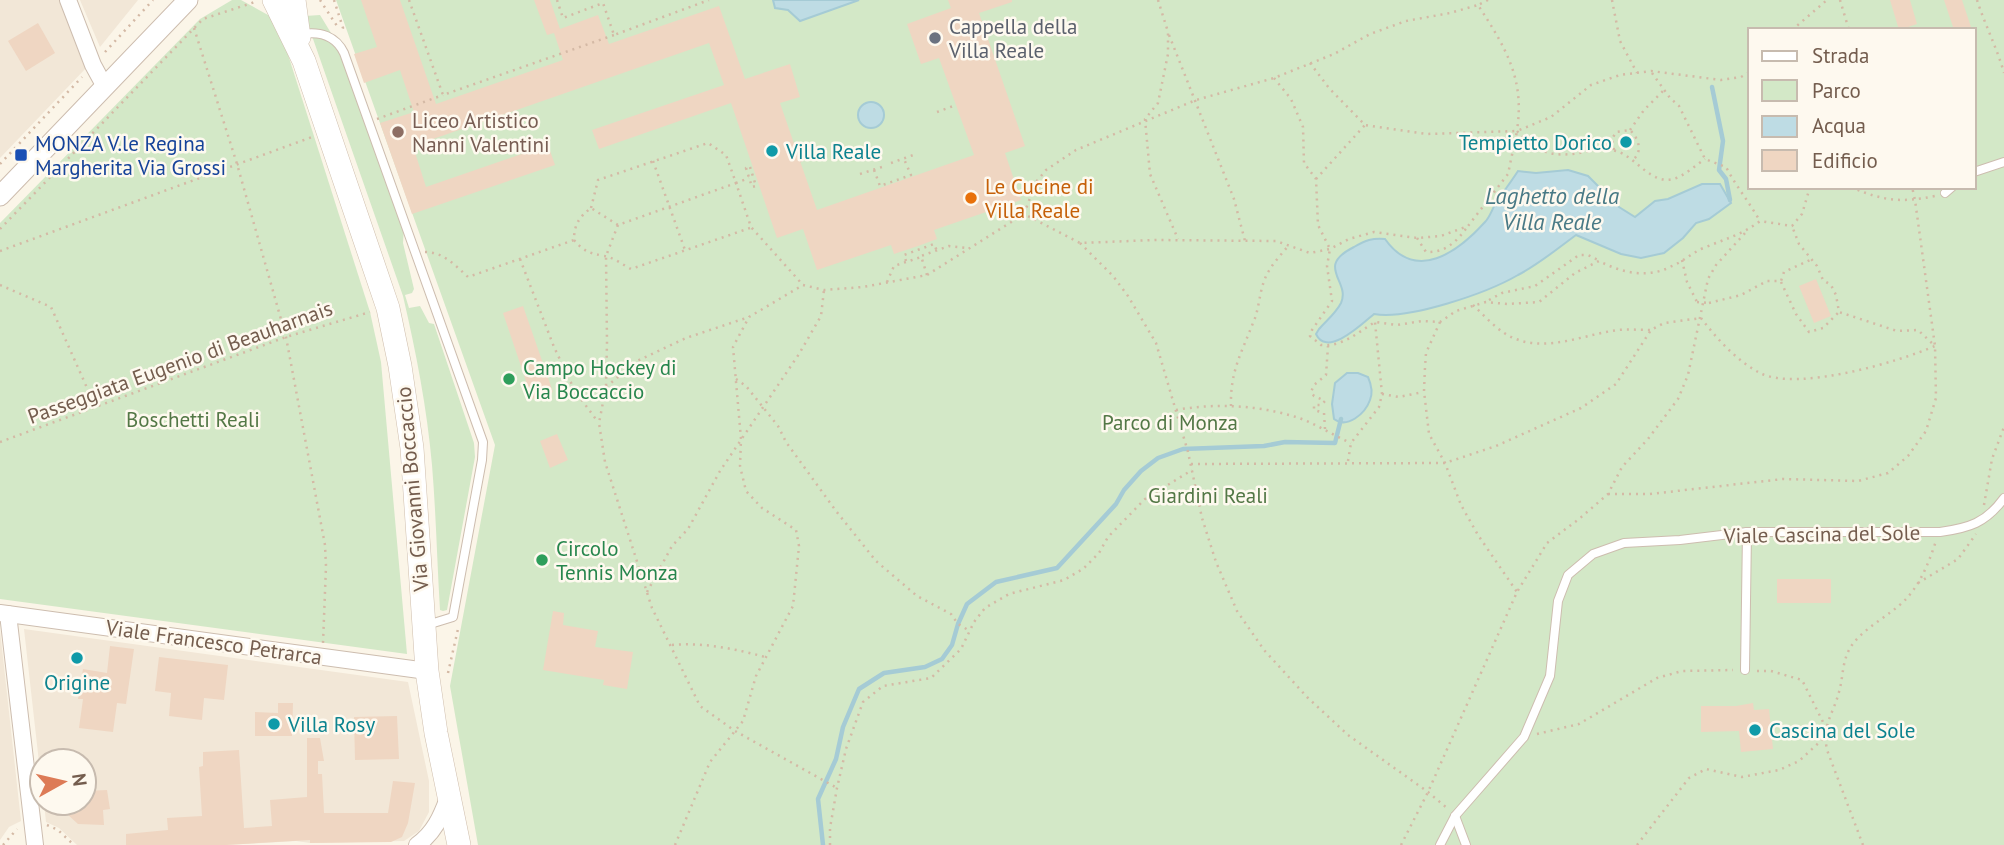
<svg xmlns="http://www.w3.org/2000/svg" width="2004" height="845" font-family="'PT Sans',sans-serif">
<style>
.residential{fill:#f2e7d7}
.green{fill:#d3e8c7;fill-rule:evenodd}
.water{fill:#bedce4;stroke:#a5cbd5;stroke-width:2}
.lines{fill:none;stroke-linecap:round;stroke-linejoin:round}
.stream{stroke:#a5cbd5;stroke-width:4.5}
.building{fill:#efd6c2}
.service-casing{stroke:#cdbdaf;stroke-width:10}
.minor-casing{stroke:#cdbdaf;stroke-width:18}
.tertiary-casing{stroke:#cdbdaf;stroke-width:21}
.secondary-casing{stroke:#cfbead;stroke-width:24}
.path{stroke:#d4b9a5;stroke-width:2.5;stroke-dasharray:2 5;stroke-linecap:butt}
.service{stroke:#fff;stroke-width:8}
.minor{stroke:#fff;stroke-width:16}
.tertiary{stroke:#fff;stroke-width:19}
.secondary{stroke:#fff;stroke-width:23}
.path-bridge{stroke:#d4b9a5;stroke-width:2.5;stroke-dasharray:2 5;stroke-linecap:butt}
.worship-dot{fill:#6b7280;stroke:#fef9ef;stroke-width:2.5}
.education-dot{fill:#8d6e63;stroke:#fef9ef;stroke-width:2.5}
.culture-dot{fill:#0f9aa8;stroke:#fef9ef;stroke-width:2.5}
.transit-dot{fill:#1a4fb4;stroke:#fef9ef;stroke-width:2.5}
.food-dot{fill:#e8710a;stroke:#fef9ef;stroke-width:2.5}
.leisure-dot{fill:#2e9e5b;stroke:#fef9ef;stroke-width:2.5}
.labels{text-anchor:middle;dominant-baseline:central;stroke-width:5;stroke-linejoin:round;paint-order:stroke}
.worship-label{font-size:21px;fill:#5b616d;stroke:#fef9ef;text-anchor:start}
.education-label{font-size:21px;fill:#785e54;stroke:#fef9ef;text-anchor:start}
.culture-label{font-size:21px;fill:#0d838f;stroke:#fef9ef;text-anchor:start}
.transit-label{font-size:21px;fill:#164399;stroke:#fef9ef;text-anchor:start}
.food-label{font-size:21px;fill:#c56008;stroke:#fef9ef;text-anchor:start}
.street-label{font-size:21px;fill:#745d4e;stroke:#fef9ef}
.leisure-label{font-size:21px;fill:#27864d;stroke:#fef9ef;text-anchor:start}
.park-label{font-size:21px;fill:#537846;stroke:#fef9ef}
.water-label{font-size:23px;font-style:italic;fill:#487985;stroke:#fef9ef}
</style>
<rect width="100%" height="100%" fill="#fbf5e8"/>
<g class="residential">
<path d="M0 0H61L86 68 0 158Z"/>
<path d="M80 0H138L100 47Z"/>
<path d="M24 629 408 682 429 781V812L419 831 404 841 310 843 296 841 226 845H77L59 828 46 822 44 803H84V761H42V789Z"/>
<path d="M0 630 21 821 9 827 0 840Z"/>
</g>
<g class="green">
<path d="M232 0H241L277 20 370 312 381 362 407 654 0 599V223L200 19Z"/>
<path d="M336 0H2004V845H478L450 686 495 445ZM1750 30H1974V187H1750Z"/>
<path d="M320 15 342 51 404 228 403 243 414 289 412 293 405 295 409 308 420 306 429 323 434 324 474 443 475 457 447 610 443 611 440 610C437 561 436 513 432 465 427 408 416 352 403 296L305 16Z"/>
</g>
<g class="water">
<path d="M773 0H859L800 21 788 10 775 8Z"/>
<circle cx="871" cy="115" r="13"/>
<path d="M1568 170 1588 176 1619 207 1635 217 1655 201 1668 199 1702 184H1720L1731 203 1709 219 1696 223 1683 238 1664 253 1641 258 1621 254 1576 235C1557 249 1539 264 1518 275 1487 293 1409 320 1374 314 1362 324 1327 358 1316 334L1319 329C1326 321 1336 313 1341 303 1351 281 1314 267 1354 247 1366 240 1372 238 1385 239 1416 283 1458 252 1485 222 1490 217 1492 209 1496 203 1503 192 1511 182 1518 171L1536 173Z"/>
<path d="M1347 373H1358L1368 377C1371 384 1373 393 1370 400 1365 414 1347 429 1334 419L1332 404 1335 383Z"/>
</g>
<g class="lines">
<g class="stream">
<path d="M1712 87 1723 141 1719 170 1726 179 1730 200"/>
<path d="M823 845 818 799 836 759 843 727 859 689 884 673 925 667 942 659 952 645 958 624 967 604 996 582 1057 568 1116 504 1124 490 1141 471 1158 458 1183 449 1264 446 1285 442 1335 443 1341 419"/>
</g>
</g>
<g class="building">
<path d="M361 0H400L436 104 563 60 554 33 547 35 534 0H550L560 29 598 15 609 44 719 6 745 79 790 64 800 97 780 103 817 210 974 155 939 58 921 64 907 24 951 8 948 0H1012V2L979 13 1025 146 1005 153 1021 200 934 230 937 239 918 246 894 254 891 245 817 270 803 229 777 238 731 103 599 149 592 130 724 85 709 43 413 146 426 187 548 145 555 165 412 214 380 123 414 112 400 70 364 83 354 54 377 47Z"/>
<path d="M1890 0H1910L1917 24 1899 30Z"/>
<path d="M1944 0H1962L1972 30H1954Z"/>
<path d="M38 23 55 53 26 71 8 41Z"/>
<path d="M1816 279 1831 316 1814 323 1799 286Z"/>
<path d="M523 306 553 392 532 399 503 313Z"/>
<path d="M557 434 568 460 550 468 540 441Z"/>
<rect x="1777" y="579" width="54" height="24"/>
<path d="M553 611 564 613 563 625 598 631 595 647 633 652 627 689 603 685 604 680 543 670Z"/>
<path d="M110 646 134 649 126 704 117 703 113 732 79 728 83 699H78L83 669 107 673Z"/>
<path d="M159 657 228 665 224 700 204 698 202 720 169 716 171 693 155 691Z"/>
<path d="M278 703H293L292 736H255V712L278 713Z"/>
<path d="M1753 703 1754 710 1769 709 1773 749 1741 752 1739 731 1701 732V706H1736Z"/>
<path d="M397 716 399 759 355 760 354 717Z"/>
<path d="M307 738H320L324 761H318V774H322L324 813H388L393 781 415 783 408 823 402 837 391 842 310 843V840L226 845H126V834L168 830 167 818 202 816 199 767 203 766V752L239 750 244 828 272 826 270 800 307 797Z"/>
<path d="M107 790 110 809 103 810 104 825 78 824 66 813 65 803H84V791Z"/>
</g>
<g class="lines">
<g class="service-casing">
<g id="service">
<path d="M302 34C320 31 336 36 344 53L483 442 482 460 453 617 427 625"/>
<path d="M1974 172 2004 162"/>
<path d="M1945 193 1952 187"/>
<path d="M1745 670 1747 532"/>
<path d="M1455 816 1466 845"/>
<path d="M1440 845 1455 816 1524 737 1550 676 1558 601 1568 575 1593 554 1624 543 1680 540 1747 532H1940C1969 528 1986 523 2004 498"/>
</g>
</g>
<g class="minor-casing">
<g id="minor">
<path d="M68 0 93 65 105 87"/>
<path d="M0 613 427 671"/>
<path d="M8 614 35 845"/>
<path d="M417 845C434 833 441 817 448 798"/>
</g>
</g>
<g class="tertiary-casing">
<path id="tertiary" d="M0 196 188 0"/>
</g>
<g class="secondary-casing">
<g id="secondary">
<path d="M274 0 304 61 388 308 400 366 412 448 427 671 436 733 459 845"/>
<path d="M294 0 299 37"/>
</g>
</g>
<g class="path">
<path d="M320 0 339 29"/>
<path d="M334 0 343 28 341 33"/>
<path d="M409 0 443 95 614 35"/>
<path d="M557 0 563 18 603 3 614 35 709 0"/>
<path d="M1158 0 1168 32V54L1158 103 1145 119 1150 174 1178 239"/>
<path d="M1488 0 1478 5C1505 47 1525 78 1517 130"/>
<path d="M1612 0 1620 41 1637 73"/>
<path d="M1840 0 1849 30"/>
<path d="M1977 0C1985 25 1997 48 2004 73"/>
<path d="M194 28 237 164 286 337 325 545 326 566 323 643"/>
<path d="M1792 30 1827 0"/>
<path d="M1169 35 1234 199 1245 241"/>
<path d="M105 52 153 0"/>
<path d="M1310 63 1329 88 1365 125 1426 134 1517 131"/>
<path d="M1652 73 1670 98 1679 106 1705 159 1726 167C1736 186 1749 202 1760 221"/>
<path d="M1274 78 1291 99 1303 127 1304 163 1316 179 1318 225 1330 249 1327 266 1332 301 1312 330 1310 336 1321 345C1342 347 1357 333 1375 322L1397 325 1422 321 1440 322 1456 311 1486 302 1507 304 1539 302 1575 273 1599 261C1622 273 1648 279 1672 266 1682 262 1691 254 1701 249 1722 240 1742 235 1760 221L1792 226 1802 214 1810 187"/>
<path d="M937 112 956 105"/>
<path d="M377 119 443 95"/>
<path d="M1630 130 1644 110 1664 90"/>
<path d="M1517 131C1537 154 1555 158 1584 152 1595 150 1606 148 1616 151 1635 156 1651 185 1673 179 1683 177 1696 165 1705 159"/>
<path d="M1614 150 1612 139 1616 132 1630 130C1638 138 1643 150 1634 159"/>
<path d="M653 161 685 250"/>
<path d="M800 161 812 156"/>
<path d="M891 163 916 154"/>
<path d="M0 164 82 77"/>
<path d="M750 167 756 186 752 187 746 168Z"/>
<path d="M874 170 880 186 911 175 904 159"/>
<path d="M860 174 885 166"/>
<path d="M1316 179 1365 125"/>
<path d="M1851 187C1883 201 1901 203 1935 196"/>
<path d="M591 208 598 180 708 143 726 155 736 183 749 178"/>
<path d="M1024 214 1036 182 1046 170 1076 150 1196 100 1274 78 1334 54 1370 34 1406 21 1450 13 1478 5"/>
<path d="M618 225 606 256 607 342 606 387 599 423 605 462 652 608 700 706 735 731 837 788"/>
<path d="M0 229 203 19 255 2"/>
<path d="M1417 238 1426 252C1446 253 1457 241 1468 226"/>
<path d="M574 240C584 252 590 253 604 256 613 257 623 265 631 269L750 228"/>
<path d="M1080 243 1113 276 1128 296 1156 343 1188 452 1202 518 1216 562 1237 611 1264 650 1307 697 1348 735 1428 792 1447 808"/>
<path d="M0 251 312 137"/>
<path d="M425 252C443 252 455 265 468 277L574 240C574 225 579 217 591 208L618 225 736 183 751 227 803 285"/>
<path d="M520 259 554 347 575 391 598 422"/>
<path d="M1682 260 1687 282 1697 302"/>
<path d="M906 261 904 255 934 244 937 251"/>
<path d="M927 275 921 256 949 246 967 248"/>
<path d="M887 282 894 266 921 257"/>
<path d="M1781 282 1796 314 1809 332 1823 328 1839 312"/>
<path d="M0 285 51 307 96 408"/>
<path d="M1489 300 1502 293 1535 286 1579 255H1588L1598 260"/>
<path d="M1709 303 1741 295 1767 281H1781L1784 272 1810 260"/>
<path d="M1473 305C1486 317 1499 333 1516 339 1548 352 1586 334 1618 330 1629 329 1640 330 1651 330"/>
<path d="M1701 318C1717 339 1737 361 1760 373 1797 392 1898 362 1935 346L1918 330 1897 331 1839 312 1836 295 1831 285 1823 280 1817 266 1799 244 1792 226"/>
<path d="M1440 322 1426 353 1425 367 1424 391 1429 434 1445 463 1461 505 1478 535 1517 592"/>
<path d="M736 379 746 386 778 426 786 442 836 511 876 561 917 596 951 614 958 624 970 631"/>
<path d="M606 387 637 361 686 338 749 317"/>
<path d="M1382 394 1399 397 1423 392"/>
<path d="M1231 406C1230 372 1241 354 1253 323 1259 310 1259 295 1264 281 1269 267 1280 256 1289 245"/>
<path d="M1176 410C1215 403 1257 405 1296 417 1315 423 1332 435 1351 443"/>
<path d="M1325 429 1324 413 1314 410V405H1321L1325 401 1314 396 1311 392 1314 385 1326 375 1328 346"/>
<path d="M0 442 286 337 370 312"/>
<path d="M1348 461 1351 443 1379 407 1382 394 1375 322"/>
<path d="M1191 464 1445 463 1496 446 1581 408 1616 384 1651 330 1664 323 1701 318"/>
<path d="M1608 494H1650L1783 479 1858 481 1888 473 1908 456 1926 431 1936 398 1935 346 1915 200 1912 187"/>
<path d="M1984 505 1992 459 2004 427"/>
<path d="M1918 583 1958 559 1976 534"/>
<path d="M647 592 672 546 688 529 720 471 799 354 821 316 824 290"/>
<path d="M672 645C702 642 736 649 765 657"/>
<path d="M1757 671H1771L1802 680 1827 730"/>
<path d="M448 673 458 629"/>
<path d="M1537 734 1579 724 1657 678 1682 671 1733 670"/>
<path d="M47 825 58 830 74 845"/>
<path d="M3 845 17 829"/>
<path d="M675 845 710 762 743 721 756 676 793 606 799 546 796 530 762 508 746 491 740 466 741 439 733 347 749 317 803 285 824 290 863 287 927 275 1024 214 1080 243 1155 240 1276 241 1310 253 1330 249 1349 239 1374 232 1417 238 1441 236 1468 226 1508 174 1517 131 1551 117 1591 85 1620 75 1651 71 1721 80 1741 77 1750 72"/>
<path d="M830 845V828L837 788 846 749 863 702 883 686 931 678 961 649 974 622 985 608 1009 594 1064 580 1083 569 1099 553 1108 537 1145 499 1192 470"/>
<path d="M1401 845 1428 792 1517 592 1547 543 1579 519 1608 494 1622 467 1648 439 1678 399 1688 375 1708 279 1716 265 1746 232"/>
<path d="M1637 845 1689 778 1706 769 1742 777 1779 770 1799 761 1824 738"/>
<path d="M1863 845 1827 750C1822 724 1833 715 1839 692 1843 679 1842 663 1849 650 1859 630 1890 616 1906 599 1921 583 1929 562 1936 541"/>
</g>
<use href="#service" class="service"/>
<use href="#minor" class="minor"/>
<use href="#tertiary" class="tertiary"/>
<use href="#secondary" class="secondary"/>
<path class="path-bridge" d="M1697 302 1709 303"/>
</g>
<circle class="worship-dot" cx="935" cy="38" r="7"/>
<circle class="education-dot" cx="398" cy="132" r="7"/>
<g class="culture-dot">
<circle cx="1626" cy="142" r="7"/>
<circle cx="772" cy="151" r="7"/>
<circle cx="77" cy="658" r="7"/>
<circle cx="274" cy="724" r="7"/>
<circle cx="1755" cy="730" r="7"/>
</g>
<rect class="transit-dot" x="14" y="148" width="14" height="14" rx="3.5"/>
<circle class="food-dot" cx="971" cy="198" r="7"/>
<g class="leisure-dot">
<circle cx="509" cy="379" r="7"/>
<circle cx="542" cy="560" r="7"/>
</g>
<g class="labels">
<g class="worship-label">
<text x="949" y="26">Cappella della<tspan x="949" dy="24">Villa Reale</tspan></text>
</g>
<g class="education-label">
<text x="412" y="120">Liceo Artistico<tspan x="412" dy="24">Nanni Valentini</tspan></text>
</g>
<g class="culture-label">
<text x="1612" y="142" text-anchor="end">Tempietto Dorico</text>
<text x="786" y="151">Villa Reale</text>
<text x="77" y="682" text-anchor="middle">Origine</text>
<text x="288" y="724">Villa Rosy</text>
<text x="1769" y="730">Cascina del Sole</text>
</g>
<g class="transit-label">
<text x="35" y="143">MONZA V.le Regina<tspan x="35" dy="24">Margherita Via Grossi</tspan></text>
</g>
<g class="food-label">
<text x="985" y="186">Le Cucine di<tspan x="985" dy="24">Villa Reale</tspan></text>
</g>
<g class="street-label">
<text transform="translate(180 362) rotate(-20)">Passeggiata Eugenio di Beauharnais</text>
<text transform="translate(412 489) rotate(-95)">Via Giovanni Boccaccio</text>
<text transform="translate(1822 534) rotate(-1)">Viale Cascina del Sole</text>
<text transform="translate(214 642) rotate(8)">Viale Francesco Petrarca</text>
</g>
<g class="leisure-label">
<text x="523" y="367">Campo Hockey di<tspan x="523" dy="24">Via Boccaccio</tspan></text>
<text x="556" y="548">Circolo<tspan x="556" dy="24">Tennis Monza</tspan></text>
</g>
<g class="park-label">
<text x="193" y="419">Boschetti Reali</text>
<text x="1170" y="422">Parco di Monza</text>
<text x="1208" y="495">Giardini Reali</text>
</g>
<g class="water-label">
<text x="1552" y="195">Laghetto della<tspan x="1552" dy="26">Villa Reale</tspan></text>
</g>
</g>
<rect x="1748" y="28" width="228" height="161" fill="#fef9ef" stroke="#c7bbaf" stroke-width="2"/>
<rect x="1762" y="51" width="35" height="10" fill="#ffffff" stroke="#c7bbaf" stroke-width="2"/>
<text x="1812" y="63" font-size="21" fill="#745d4e">Strada</text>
<rect x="1762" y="80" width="35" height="21" fill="#d3e8c7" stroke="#c7bbaf" stroke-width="2"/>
<text x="1812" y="98" font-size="21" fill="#745d4e">Parco</text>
<rect x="1762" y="116" width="35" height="21" fill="#bedce4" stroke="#c7bbaf" stroke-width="2"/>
<text x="1812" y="133" font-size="21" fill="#745d4e">Acqua</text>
<rect x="1762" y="150" width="35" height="21" fill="#efd6c2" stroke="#c7bbaf" stroke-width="2"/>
<text x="1812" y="168" font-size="21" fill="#745d4e">Edificio</text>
<g transform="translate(63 782) rotate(82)"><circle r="33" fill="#fef9ef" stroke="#c7bbaf" stroke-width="2"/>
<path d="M0-5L12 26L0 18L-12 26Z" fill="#dd7b56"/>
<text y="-10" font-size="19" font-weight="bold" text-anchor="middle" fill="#745d4e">N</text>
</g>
</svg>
